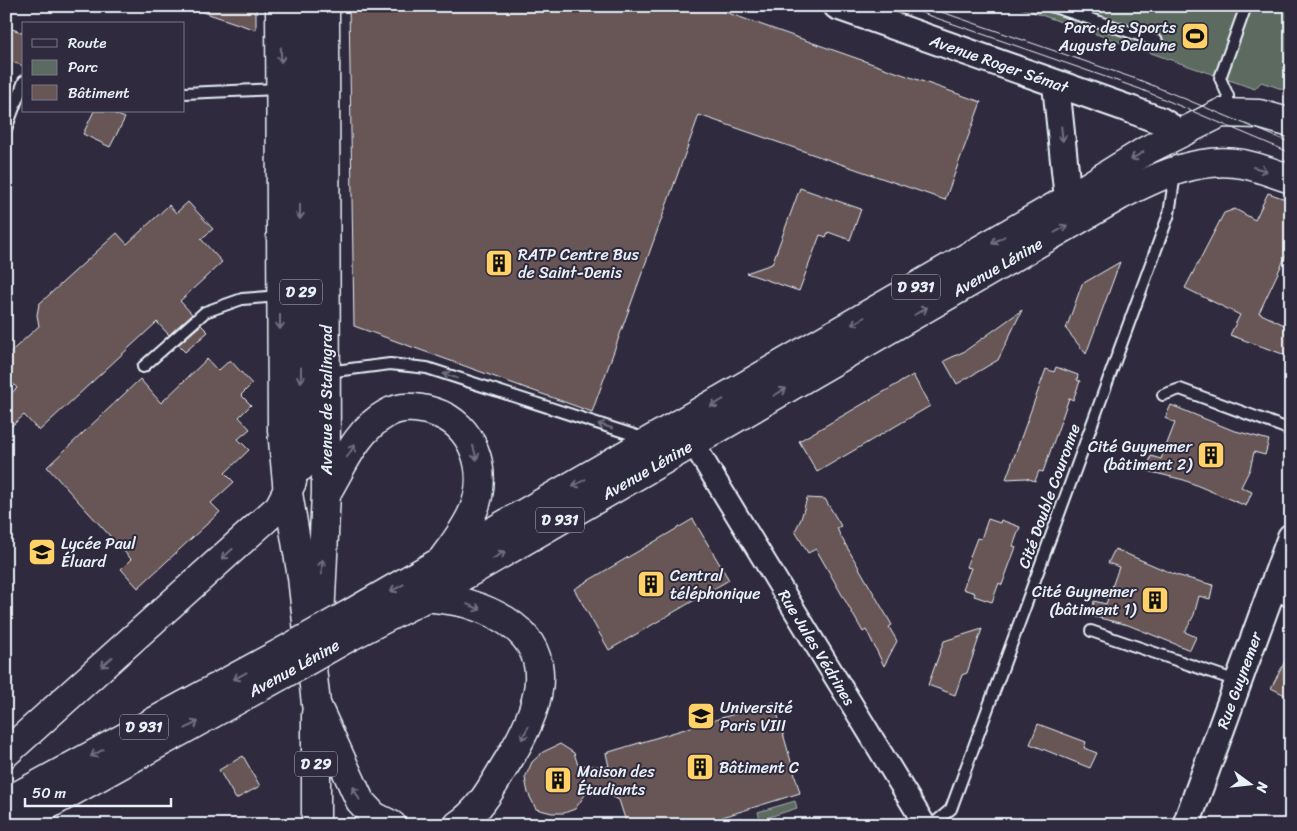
<svg xmlns="http://www.w3.org/2000/svg" width="1297" height="831" font-family="Sriracha,sans-serif">
<style>
.green{fill:#5c6b61;stroke:#a2aeac}
.building{fill:#685656;stroke:#e8f1f8}
.lines{fill:none;stroke-linecap:round;stroke-linejoin:round}
.service-casing{stroke:#e8f1f8;stroke-width:14}
.minor-casing{stroke:#e8f1f8;stroke-width:25}
.tertiary-casing{stroke:#e8f1f8;stroke-width:30}
.primary-casing{stroke:#e8f1f8;stroke-width:31}
.service{stroke:#2f2a3d;stroke-width:10}
.minor{stroke:#2f2a3d;stroke-width:21}
.tertiary{stroke:#2f2a3d;stroke-width:26}
.primary{stroke:#2f2a3d;stroke-width:28}
.tram{stroke:#e8f1f8;stroke-width:1}
.primary-bridge-casing{stroke:#e8f1f8;stroke-width:31;stroke-linecap:butt}
.primary-bridge{stroke:#2f2a3d;stroke-width:28}
.oneway{stroke:#70707e}
.labels{text-anchor:middle;dominant-baseline:central;stroke-width:4;stroke-linejoin:round;paint-order:stroke}
.shield{fill:#2f2a3d;stroke:#b0b5c0;stroke-width:1}
.shield-label{font-size:15px;font-weight:bold;fill:#e8f1f8}
.poi-label{font-size:16px;fill:#e8f1f8;stroke:#2f2a3d;text-anchor:start}
.street-label{font-size:16px;fill:#e8f1f8;stroke:#2f2a3d}
</style>
<rect width="100%" height="100%" fill="#2f2a3d"/>
<filter id="ink" filterUnits="userSpaceOnUse"><feTurbulence type="fractalNoise" baseFrequency=".02" numOctaves="2"/><feDisplacementMap in="SourceGraphic" scale="10" xChannelSelector="R" yChannelSelector="G"/><feConvolveMatrix kernelMatrix="1 2 1 2 8 2 1 2 1" color-interpolation-filters="sRGB"/></filter>
<g filter="url(#ink)">
<g class="green">
<path d="M1015 6H1291V92L1261 82 1255 89Z"/>
<path d="M795 801 797 808 760 820 758 812Z"/>
<path d="M740 817 743 825H714Z"/>
</g>
<g class="building">
<path d="M195 6H256V30L194 9Z"/>
<path d="M349 6H708L981 102 945 200 699 115 592 412 354 326Z"/>
<path d="M6 27 24 33V66L6 60Z"/>
<path d="M94 111H108L125 118 110 147 83 134Z"/>
<path d="M800 188 861 209 850 240 828 232 826 237 820 235 799 291 746 273 772 264Z"/>
<path d="M1268 193 1291 201V245L1259 313 1291 328V357L1230 335 1240 315 1185 288 1224 213 1235 209 1255 220Z"/>
<path d="M188 202 213 229 201 239 222 262 180 301 192 314 169 335 157 322 39 431 24 415 6 431V398L17 388 6 376V356L39 326 37 315 39 304 117 233 127 244 169 205 176 213Z"/>
<path d="M1120 262 1086 354 1066 329 1082 284Z"/>
<path d="M1022 310 998 360 957 384 944 361 965 351Z"/>
<path d="M201 325 208 332 185 352 178 345Z"/>
<path d="M207 359 218 371 230 360 252 384 241 395 251 405 239 417 250 429 238 439 249 450 225 473 234 482 211 503 220 512 138 588 121 569 131 559 47 467 140 379 161 403Z"/>
<path d="M1056 367 1078 375 1077 380 1080 381 1073 400 1069 398 1043 472 1039 471 1035 481 1026 478 1006 479 1046 369 1054 372Z"/>
<path d="M913 375 930 406 817 472 799 441Z"/>
<path d="M1171 405 1232 430 1269 440 1265 455 1254 452 1250 469 1241 487 1252 492 1246 506 1184 480 1147 471 1151 456 1161 459 1175 423 1165 418Z"/>
<path d="M807 498 825 499 841 526 837 528 840 535 892 625 889 627 897 641 884 666 869 635 866 630 863 632 816 549 808 553 795 531 801 519Z"/>
<path d="M693 519 729 580 609 650 574 589Z"/>
<path d="M988 519 1000 523 1001 520 1020 527 1013 546 1016 547 1002 585 999 583 992 602 974 596 975 593 963 589 971 568 966 567 977 538 981 539Z"/>
<path d="M1115 549 1176 575 1213 585 1210 599 1199 596 1194 615 1185 632 1196 637 1190 650 1128 625 1091 616 1094 601 1106 604 1119 567 1108 563Z"/>
<path d="M982 629 967 673 962 675 955 695 928 685 944 641Z"/>
<path d="M1291 650V698L1271 688Z"/>
<path d="M774 702 800 793 697 825H627L619 800 606 793 587 792 575 809 564 813H552L536 809 528 793 525 778 532 762 543 752 560 744 574 753 578 765 609 767 606 753Z"/>
<path d="M1038 724 1086 742 1084 748 1097 753 1090 768 1030 744Z"/>
<path d="M243 756 260 786 236 799 219 770Z"/>
</g>
<g class="lines">
<g class="service-casing">
<g id="service">
<path d="M1051 6 1157 41"/>
<path d="M184 93 280 89"/>
<path d="M1229 112 1228 96 1220 78 1246 6"/>
<path d="M6 129 24 81"/>
<path d="M143 367 205 312 242 299 280 296"/>
<path d="M327 372 390 364 427 368 646 439"/>
<path d="M1163 395 1180 389 1291 430"/>
<path d="M1091 631 1237 681"/>
<path d="M932 825 951 809 1169 214 1175 174"/>
</g>
</g>
<g class="minor-casing">
<g id="minor">
<path id="s1" d="M693 443 925 825"/>
<path d="M1273 587 1291 596"/>
</g>
</g>
<g class="tertiary-casing">
<g id="tertiary">
<path id="s2" d="M837 6 1132 110 1161 121 1180 133"/>
<path d="M1056 85 1068 199"/>
<path id="s3" d="M1186 825 1291 537"/>
</g>
</g>
<g class="primary-casing">
<g id="primary">
<path d="M280 6 282 430 288 493 302 577 316 704 360 801 374 816 392 825"/>
<path d="M300 6 301 467"/>
<path d="M327 492C343 465 357 430 386 414 400 405 418 407 434 412 474 424 489 472 474 509 467 527 455 542 444 557"/>
<path d="M427 597C439 599 453 600 465 603 557 630 553 688 509 759 494 783 482 809 458 825"/>
<path d="M346 616 1068 199 1147 150 1221 113 1259 114 1291 123"/>
<path d="M320 618 326 493 325 6"/>
<path id="s4" d="M347 638 427 597 1121 195C1158 176 1199 156 1243 164 1259 167 1275 174 1291 179"/>
<path d="M6 753 279 507 292 482"/>
<path d="M6 802 282 652"/>
<path d="M12 825 282 675"/>
<path d="M316 825V714"/>
</g>
</g>
<use href="#service" class="service"/>
<use href="#minor" class="minor"/>
<use href="#tertiary" class="tertiary"/>
<use href="#primary" class="primary"/>
<g class="tram">
<path d="M902 6 1140 89 1291 153"/>
<path d="M930 8 1142 81 1291 143"/>
</g>
<g class="primary-bridge-casing">
<g id="primary-bridge">
<path d="M282 652 346 616"/>
<path d="M282 675 347 638"/>
</g>
</g>
<use href="#primary-bridge" class="primary-bridge"/>
</g>
<defs><path id="oneway-shaft" d="M-6 0H5M1.5-3L5.5 0L1.5 3" fill="none" stroke-width="1.6" stroke-linecap="round" stroke-linejoin="round" transform="scale(1.25)"/></defs>
<g class="oneway">
<use href="#oneway-shaft" transform="translate(281 55) rotate(89)"/>
<use href="#oneway-shaft" transform="translate(1062 134) rotate(84)"/>
<use href="#oneway-shaft" transform="translate(1137 156) rotate(149)"/>
<use href="#oneway-shaft" transform="translate(1260 169) rotate(16)"/>
<use href="#oneway-shaft" transform="translate(300 212) rotate(90)"/>
<use href="#oneway-shaft" transform="translate(1061 229) rotate(-30)"/>
<use href="#oneway-shaft" transform="translate(998 240) rotate(150)"/>
<use href="#oneway-shaft" transform="translate(921 311) rotate(-30)"/>
<use href="#oneway-shaft" transform="translate(858 321) rotate(150)"/>
<use href="#oneway-shaft" transform="translate(280 322) rotate(90)"/>
<use href="#oneway-shaft" transform="translate(301 375) rotate(90)"/>
<use href="#oneway-shaft" transform="translate(450 376) rotate(-162)"/>
<use href="#oneway-shaft" transform="translate(780 392) rotate(-30)"/>
<use href="#oneway-shaft" transform="translate(717 403) rotate(150)"/>
<use href="#oneway-shaft" transform="translate(605 426) rotate(-162)"/>
<use href="#oneway-shaft" transform="translate(351 451) rotate(-57)"/>
<use href="#oneway-shaft" transform="translate(475 453) rotate(74)"/>
<use href="#oneway-shaft" transform="translate(579 483) rotate(150)"/>
<use href="#oneway-shaft" transform="translate(227 554) rotate(138)"/>
<use href="#oneway-shaft" transform="translate(499 555) rotate(-30)"/>
<use href="#oneway-shaft" transform="translate(322 567) rotate(-87)"/>
<use href="#oneway-shaft" transform="translate(397 588) rotate(151)"/>
<use href="#oneway-shaft" transform="translate(474 607) rotate(22)"/>
<use href="#oneway-shaft" transform="translate(107 662) rotate(138)"/>
<use href="#oneway-shaft" transform="translate(240 676) rotate(151)"/>
<use href="#oneway-shaft" transform="translate(192 725) rotate(-29)"/>
<use href="#oneway-shaft" transform="translate(525 733) rotate(118)"/>
<use href="#oneway-shaft" transform="translate(97 753) rotate(151)"/>
<use href="#oneway-shaft" transform="translate(356 793) rotate(-118)"/>
</g>
</g>
<defs>
<g id="stadium-square" transform="scale(1.4375)"><rect x="-9" y="-9" width="18" height="18" rx="4" fill="#ffd166" stroke="#2f2a3d"/><path d="M0-5a6.5 5 0 1 0 0 10a6.5 5 0 1 0 0-10ZM-3.5-1.8h7v3.6h-7Z" fill="#111"/></g>
<g id="building-square" transform="scale(1.4375)"><rect x="-9" y="-9" width="18" height="18" rx="4" fill="#ffd166" stroke="#2f2a3d"/><path d="M-4-6H4V6H1V3H-1V6H-4ZM-2.5-4.3h1.7v1.8h-1.7ZM.8-4.3h1.7v1.8H.8ZM-2.5-1h1.7V.8h-1.7ZM.8-1h1.7V.8H.8Z" fill="#111"/></g>
<g id="school-square" transform="scale(1.4375)"><rect x="-9" y="-9" width="18" height="18" rx="4" fill="#ffd166" stroke="#2f2a3d"/><path d="M0-5L7-2L0 1L-7-2ZM-4 1L0 2.5L4 1V4Q0 6-4 4Z" fill="#111"/></g>
<g id="university-square" transform="scale(1.4375)"><rect x="-9" y="-9" width="18" height="18" rx="4" fill="#ffd166" stroke="#2f2a3d"/><path d="M0-5L7-2L0 1L-7-2ZM-4 1L0 2.5L4 1V4Q0 6-4 4Z" fill="#111"/></g>
</defs>
<g fill-rule="evenodd">
<use href="#stadium-square" x="1195" y="36"/>
<use href="#building-square" x="499" y="263"/>
<use href="#building-square" x="1211" y="455"/>
<use href="#school-square" x="42" y="552"/>
<use href="#building-square" x="651" y="584"/>
<use href="#building-square" x="1155" y="600"/>
<use href="#university-square" x="701" y="716"/>
<use href="#building-square" x="700" y="767"/>
<use href="#building-square" x="558" y="780"/>
</g>
<g class="labels">
<g class="shield">
<rect x="892" y="274.5" width="48" height="25" rx="4"/>
<rect x="280" y="279.5" width="42" height="25" rx="4"/>
<rect x="536" y="507.5" width="48" height="25" rx="4"/>
<rect x="120" y="714.5" width="48" height="25" rx="4"/>
<rect x="295" y="751.5" width="42" height="25" rx="4"/>
</g>
<g class="shield-label">
<text x="916" y="287">D 931</text>
<text x="301" y="292">D 29</text>
<text x="560" y="520">D 931</text>
<text x="144" y="727">D 931</text>
<text x="316" y="764">D 29</text>
</g>
<g class="poi-label">
<text x="1176" y="27" text-anchor="end">Parc des Sports<tspan x="1176" dy="18">Auguste Delaune</tspan></text>
<text x="518" y="254">RATP Centre Bus<tspan x="518" dy="18">de Saint-Denis</tspan></text>
<text x="1192" y="446" text-anchor="end">Cité Guynemer<tspan x="1192" dy="18">(bâtiment 2)</tspan></text>
<text x="61" y="543">Lycée Paul<tspan x="61" dy="18">Éluard</tspan></text>
<text x="670" y="575">Central<tspan x="670" dy="18">téléphonique</tspan></text>
<text x="1136" y="591" text-anchor="end">Cité Guynemer<tspan x="1136" dy="18">(bâtiment 1)</tspan></text>
<text x="720" y="707">Université<tspan x="720" dy="18">Paris VIII</tspan></text>
<text x="719" y="767">Bâtiment C</text>
<text x="577" y="771">Maison des<tspan x="577" dy="18">Étudiants</tspan></text>
</g>
<g class="street-label">
<text stroke="none"><textPath href="#s2" startOffset="172">Avenue Roger Sémat</textPath></text>
<text stroke="none"><textPath href="#s4" startOffset="749">Avenue Lénine</textPath></text>
<text transform="translate(326 400) rotate(-90)">Avenue de Stalingrad</text>
<text stroke="none"><textPath href="#s4" startOffset="344">Avenue Lénine</textPath></text>
<text transform="translate(1049 496) rotate(-70)">Cité Double Couronne</text>
<text stroke="none"><textPath href="#s1" startOffset="239">Rue Jules Védrines</textPath></text>
<text transform="translate(294 668) rotate(-29)">Avenue Lénine</text>
<text stroke="none"><textPath href="#s3" startOffset="154">Rue Guynemer</textPath></text>
</g>
</g>
<rect width="1297" height="831" fill="none" stroke="#2f2a3d" stroke-width="25"/>
<rect x="12" y="12" width="1272" height="806" fill="none" stroke="#e8f1f8" stroke-width="2" filter="url(#ink)"/>
<rect x="22" y="22" width="162" height="90" fill="#2f2a3d" stroke="#797a88"/>
<rect x="32" y="39" width="25" height="8" fill="#2f2a3d" stroke="#797a88"/>
<text x="68" y="48" font-size="15" fill="#e8f1f8">Route</text>
<rect x="32" y="60" width="25" height="15" fill="#5c6b61" stroke="#797a88"/>
<text x="68" y="72" font-size="15" fill="#e8f1f8">Parc</text>
<rect x="32" y="85" width="25" height="15" fill="#685656" stroke="#797a88"/>
<text x="68" y="98" font-size="15" fill="#e8f1f8">Bâtiment</text>
<g transform="translate(1250 784) rotate(105)" stroke="#2f2a3d" stroke-width="4" paint-order="stroke">
<path d="M0-4L9 19L0 12L-9 19Z" fill="#e8f1f8"/>
<text y="-8" font-size="14" font-weight="bold" text-anchor="middle" fill="#e8f1f8">N</text>
</g>
<path d="M25 798v8h146v-8" fill="none" stroke="#e8f1f8" stroke-width="2.5"/>
<text x="32" y="798" font-size="15" fill="#e8f1f8" stroke="#2f2a3d" stroke-width="4" paint-order="stroke">50 m</text>
</svg>
